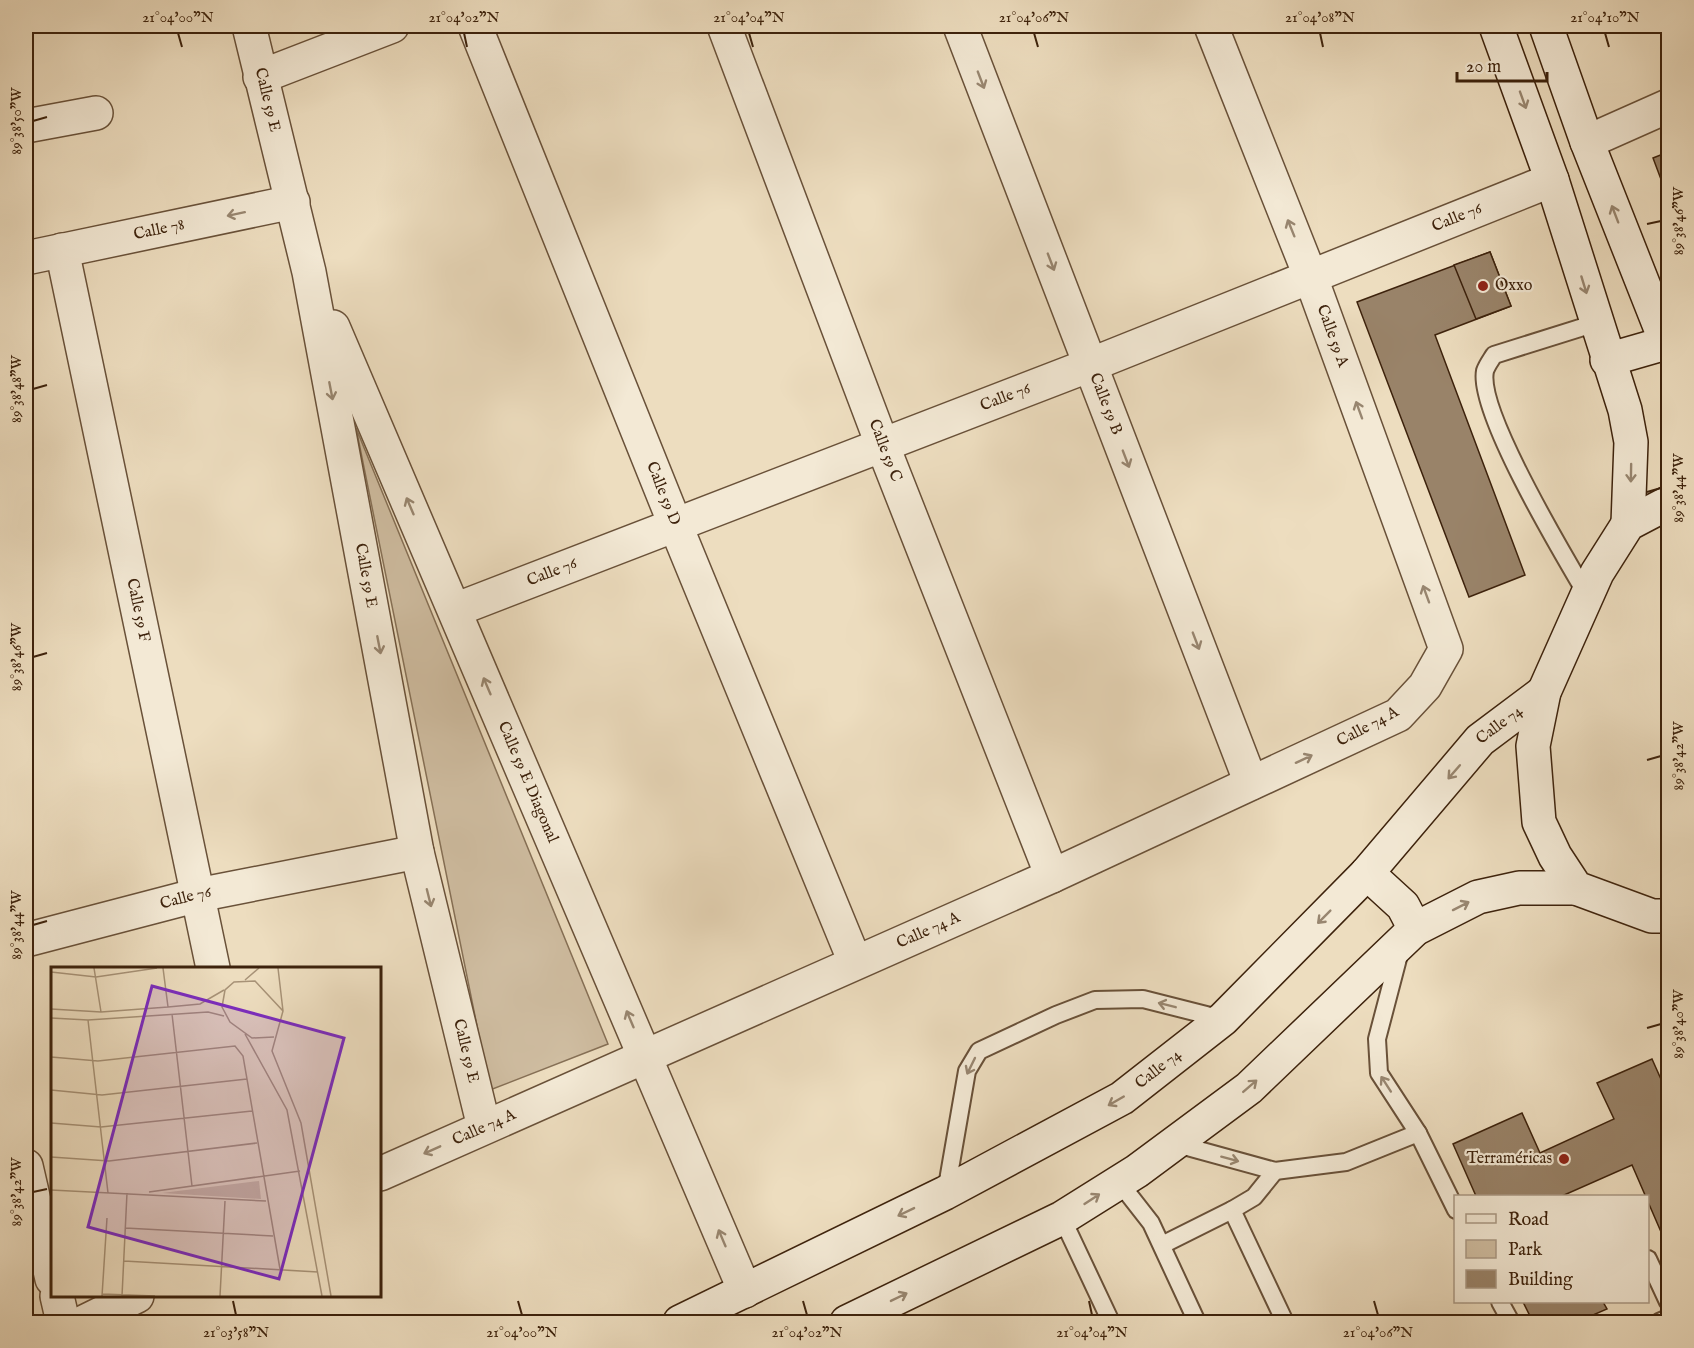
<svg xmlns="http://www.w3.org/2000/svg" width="1694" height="1348" font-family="'IM FELL English',serif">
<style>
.green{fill:#cfbda1;stroke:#867056;stroke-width:1.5}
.building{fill:#998369;stroke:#3d220c;stroke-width:1.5}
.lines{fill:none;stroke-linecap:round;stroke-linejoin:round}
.service-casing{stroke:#695139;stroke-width:20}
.minor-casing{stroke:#695139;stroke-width:36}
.secondary-casing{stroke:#3d220c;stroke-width:36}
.service{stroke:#f3e9d5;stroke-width:16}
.minor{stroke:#f3e9d5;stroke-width:33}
.secondary{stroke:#f3e9d5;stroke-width:33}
.oneway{stroke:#988670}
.ticks{fill:none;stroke:#3d220c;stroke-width:2}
.poi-dot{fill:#8f2418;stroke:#f3e9d5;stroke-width:2}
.labels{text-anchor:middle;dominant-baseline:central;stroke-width:4.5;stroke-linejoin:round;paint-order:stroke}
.street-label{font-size:16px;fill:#3d220c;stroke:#f3e9d5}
.poi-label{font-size:16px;fill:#3d220c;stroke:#f3e9d5;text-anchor:start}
.inset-road{fill:none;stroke:#a79277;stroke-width:1.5}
.view{fill:#7b2cbf;fill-opacity:0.15;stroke:#7b2cbf;stroke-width:3}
.inset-edge{fill:none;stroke:#3d220c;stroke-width:3}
.neatline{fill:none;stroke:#3d220c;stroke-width:2}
.ticks-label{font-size:15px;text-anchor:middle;fill:#3d220c}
</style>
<rect width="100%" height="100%" fill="#edddbf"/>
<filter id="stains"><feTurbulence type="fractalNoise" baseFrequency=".00333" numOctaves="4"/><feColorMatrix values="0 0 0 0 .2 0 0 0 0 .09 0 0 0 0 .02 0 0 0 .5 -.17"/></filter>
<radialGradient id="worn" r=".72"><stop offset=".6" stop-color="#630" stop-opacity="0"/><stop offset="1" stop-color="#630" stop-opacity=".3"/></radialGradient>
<path class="green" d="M356 428 608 1044 490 1090Z"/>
<g class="building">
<path d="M1668 152V198L1653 158Z"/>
<path d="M1490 252 1511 306 1435 335 1525 575 1469 597 1357 302Z"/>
<path d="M1490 252 1511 306 1476 319 1454 265Z"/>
<path d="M1652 1059 1668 1095V1248L1632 1165 1562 1196H1476L1453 1144 1522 1113 1540 1153 1614 1119 1597 1083Z"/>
<path d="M1523 1302H1603L1607 1309 1577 1322H1533Z"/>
</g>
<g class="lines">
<g class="service-casing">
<g id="service">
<path d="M1587 595C1564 556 1477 411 1485 371 1487 365 1491 360 1494 355L1596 323"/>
<path d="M1400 951 1377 1039 1379 1073 1418 1133 1456 1210"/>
<path d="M1173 1143 1275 1171 1346 1162 1418 1133"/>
<path d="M1275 1171 1254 1197 1232 1210 1285 1322"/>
<path d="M1119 1182 1151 1223 1197 1322"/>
<path d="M946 1192 967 1071 979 1051 1056 1015 1095 1000 1143 999 1222 1019"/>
<path d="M1062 1218 1111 1322"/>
<path d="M1162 1245 1232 1210"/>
<path d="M1648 1259 1668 1302"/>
<path d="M1500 1302 1511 1322"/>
<path d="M1659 1322 1668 1318"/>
</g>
</g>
<g class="minor-casing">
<g id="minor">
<path id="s1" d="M249 26 309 272 417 852 484 1127"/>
<path id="s2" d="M475 26 675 524 855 962"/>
<path id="s3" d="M724 26 882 444 1052 876"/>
<path id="s4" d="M960 26 1251 783"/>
<path d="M260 77 392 26"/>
<path d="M26 126 96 113"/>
<path d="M1587 142 1668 106"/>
<path id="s5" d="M62 250 213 968"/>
<path id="s6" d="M26 258 293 202"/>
<path id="s7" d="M333 327 745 1291"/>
<path id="s8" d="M455 610 1090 365 1552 180"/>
<path id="s9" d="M26 940 198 895 417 852"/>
<path d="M26 1166 52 1279"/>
<path id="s10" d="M380 1174 1052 876 1398 715 1425 686 1446 649 1311 278 1211 26"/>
<path d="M57 1296 63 1322"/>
<path d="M84 1322 137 1296"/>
</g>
</g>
<g class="secondary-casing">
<g id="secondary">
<path d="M1496 26 1552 180 1625 410 1631 442 1628 524"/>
<path d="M1546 26 1587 142 1668 347"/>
<path d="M1607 360 1666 343"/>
<path d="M1668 503 1628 524 1597 573 1544 692 1533 746 1539 822 1555 856 1576 888 1652 916H1668"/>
<path d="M1367 873 1403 906 1415 929"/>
<path id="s11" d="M680 1322 945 1193 1122 1098 1223 1019 1367 873 1480 740 1544 692"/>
<path d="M847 1322 1062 1218 1137 1171 1249 1088 1415 929 1478 897 1519 888H1576"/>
</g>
</g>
<use href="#service" class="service"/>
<use href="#minor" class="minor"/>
<use href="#secondary" class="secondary"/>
</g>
<defs><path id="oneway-shaft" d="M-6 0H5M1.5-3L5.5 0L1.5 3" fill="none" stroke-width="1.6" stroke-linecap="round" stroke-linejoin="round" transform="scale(1.5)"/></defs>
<g class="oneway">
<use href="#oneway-shaft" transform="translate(981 80) rotate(69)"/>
<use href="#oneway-shaft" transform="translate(1523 100) rotate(70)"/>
<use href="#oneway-shaft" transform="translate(236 214) rotate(168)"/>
<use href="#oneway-shaft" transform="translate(1615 214) rotate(-111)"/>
<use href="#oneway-shaft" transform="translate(1291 228) rotate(-112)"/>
<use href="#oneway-shaft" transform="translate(1051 262) rotate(69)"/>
<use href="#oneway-shaft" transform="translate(1584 285) rotate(73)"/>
<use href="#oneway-shaft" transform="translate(331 391) rotate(79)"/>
<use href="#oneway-shaft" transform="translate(1359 410) rotate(-110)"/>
<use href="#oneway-shaft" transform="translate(1126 459) rotate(69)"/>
<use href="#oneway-shaft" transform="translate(1631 473) rotate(91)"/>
<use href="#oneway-shaft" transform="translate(410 506) rotate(-113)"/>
<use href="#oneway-shaft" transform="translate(1426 594) rotate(-110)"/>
<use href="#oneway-shaft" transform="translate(1196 641) rotate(69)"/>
<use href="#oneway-shaft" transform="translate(379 645) rotate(79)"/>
<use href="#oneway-shaft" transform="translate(487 686) rotate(-113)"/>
<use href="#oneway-shaft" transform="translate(1304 759) rotate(-25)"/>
<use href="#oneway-shaft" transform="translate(1454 772) rotate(131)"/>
<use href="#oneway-shaft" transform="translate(429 898) rotate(76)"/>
<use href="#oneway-shaft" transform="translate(1461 906) rotate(-27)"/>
<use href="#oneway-shaft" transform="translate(1324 917) rotate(135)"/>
<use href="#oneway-shaft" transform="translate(1167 1005) rotate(-166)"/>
<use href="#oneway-shaft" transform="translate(630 1019) rotate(-113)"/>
<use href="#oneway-shaft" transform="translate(971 1066) rotate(116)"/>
<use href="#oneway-shaft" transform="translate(1386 1084) rotate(-123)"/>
<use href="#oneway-shaft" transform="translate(1250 1086) rotate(-41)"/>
<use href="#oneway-shaft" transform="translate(1116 1101) rotate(150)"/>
<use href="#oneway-shaft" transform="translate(432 1150) rotate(156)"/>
<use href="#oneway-shaft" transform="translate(1230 1159) rotate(15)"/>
<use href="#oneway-shaft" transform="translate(1092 1199) rotate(-33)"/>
<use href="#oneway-shaft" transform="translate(906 1212) rotate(154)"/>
<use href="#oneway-shaft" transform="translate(722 1238) rotate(-113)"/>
<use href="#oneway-shaft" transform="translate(899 1297) rotate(-26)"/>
</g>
<path class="ticks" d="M178 33 182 47M464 33 467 47M749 33 753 47M1034 33 1038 47M1320 33 1323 47M1605 33 1609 47M33 121 47 117M1647 224 1661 221M33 389 47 385M1647 492 1661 488M33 657 47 653M1647 760 1661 756M33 925 47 921M1647 1028 1661 1024M33 1192 47 1189M233 1301 236 1315M518 1301 522 1315M803 1301 807 1315M1089 1301 1092 1315M1374 1301 1378 1315"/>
<g class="poi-dot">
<circle cx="1483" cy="286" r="6"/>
<circle cx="1564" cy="1159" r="6"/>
</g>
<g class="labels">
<g class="street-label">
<text stroke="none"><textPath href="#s1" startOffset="76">Calle 59 E</textPath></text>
<text stroke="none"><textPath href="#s8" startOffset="1076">Calle 76</textPath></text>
<text stroke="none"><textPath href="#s6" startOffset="136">Calle 78</textPath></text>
<text transform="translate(1332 336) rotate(70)">Calle 59 A</text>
<text stroke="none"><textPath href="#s8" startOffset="590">Calle 76</textPath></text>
<text stroke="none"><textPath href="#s4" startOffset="405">Calle 59 B</textPath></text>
<text stroke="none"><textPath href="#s3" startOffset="454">Calle 59 C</textPath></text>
<text stroke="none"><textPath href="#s2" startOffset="504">Calle 59 D</textPath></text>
<text stroke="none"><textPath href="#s8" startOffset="104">Calle 76</textPath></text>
<text stroke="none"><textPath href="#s1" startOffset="562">Calle 59 E</textPath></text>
<text stroke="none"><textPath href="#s5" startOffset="368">Calle 59 F</textPath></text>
<text stroke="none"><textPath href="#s11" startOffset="1028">Calle 74</textPath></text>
<text transform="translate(1368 727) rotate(-28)">Calle 74 A</text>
<text stroke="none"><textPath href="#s7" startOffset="495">Calle 59 E Diagonal</textPath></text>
<text stroke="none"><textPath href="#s9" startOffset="165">Calle 76</textPath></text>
<text stroke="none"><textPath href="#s10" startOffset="600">Calle 74 A</textPath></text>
<text stroke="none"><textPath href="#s1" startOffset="1048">Calle 59 E</textPath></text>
<text stroke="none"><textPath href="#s11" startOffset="542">Calle 74</textPath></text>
<text stroke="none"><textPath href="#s10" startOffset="114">Calle 74 A</textPath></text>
</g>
<g class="poi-label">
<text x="1495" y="286">Oxxo</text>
<text x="1552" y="1159" text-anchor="end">Terraméricas</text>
</g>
</g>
<g transform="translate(51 967)">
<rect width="330" height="330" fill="#edddbf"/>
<path d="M208 214 210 232 111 226Z" fill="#cfbda1"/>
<path class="inset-road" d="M43 1 50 45M112 1 117 40M227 1 232 44M0 5 45 10 106 1M194 13 208 1M0 42 50 45 117 40 149 37 173 23M121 47 141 219M0 51 37 53 157 45 173 49M37 53 57 226M194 67 236 143 271 329M223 70 201 71 179 55 171 40 174 23 183 15 204 14 232 44 221 84 250 156 280 329M0 90 47 94 184 79 192 89 229 302M0 123 51 128 196 112M0 156 50 160 201 144M0 190 58 194 206 176M0 223 215 234M98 225 249 204M74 261 222 269M73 294 267 305M51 327 104 329M51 329 56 251M71 329 76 226M169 329 174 234"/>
<path class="view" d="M101 19 293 71 228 312 37 260Z"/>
<rect width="330" height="330" class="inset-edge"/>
</g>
<rect width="1694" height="1348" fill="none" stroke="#edddbf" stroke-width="66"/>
<rect x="1454" y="1195" width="195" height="108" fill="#f3e9d5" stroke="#aa9985" stroke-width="1.5"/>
<rect x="1466" y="1214" width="30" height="9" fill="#f3e9d5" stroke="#aa9985" stroke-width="1.5"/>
<text x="1508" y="1225" font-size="18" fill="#3d220c">Road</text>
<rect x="1466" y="1240" width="30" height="18" fill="#cfbda1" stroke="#aa9985" stroke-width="1.5"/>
<text x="1508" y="1255" font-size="18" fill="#3d220c">Park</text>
<rect x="1466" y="1270" width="30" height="18" fill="#998369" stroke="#aa9985" stroke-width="1.5"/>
<text x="1508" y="1285" font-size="18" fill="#3d220c">Building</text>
<path d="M1457 72v9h90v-9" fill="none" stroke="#3d220c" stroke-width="3"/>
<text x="1466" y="72" font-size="18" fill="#3d220c" stroke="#f3e9d5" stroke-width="4.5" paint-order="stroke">20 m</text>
<rect x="33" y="33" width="1628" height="1282" class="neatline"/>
<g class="ticks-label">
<text x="178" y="22">21°04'00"N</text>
<text x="464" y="22">21°04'02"N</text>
<text x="749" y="22">21°04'04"N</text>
<text x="1034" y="22">21°04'06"N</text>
<text x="1320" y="22">21°04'08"N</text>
<text x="1605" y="22">21°04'10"N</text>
<text transform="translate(16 121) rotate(-90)" y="5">89°38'50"W</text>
<text transform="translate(1678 221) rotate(-90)" y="5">89°38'46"W</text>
<text transform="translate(16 389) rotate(-90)" y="5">89°38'48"W</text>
<text transform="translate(1678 488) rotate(-90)" y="5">89°38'44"W</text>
<text transform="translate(16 657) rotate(-90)" y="5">89°38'46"W</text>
<text transform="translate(1678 756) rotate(-90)" y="5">89°38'42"W</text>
<text transform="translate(16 925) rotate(-90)" y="5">89°38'44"W</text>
<text transform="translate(1678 1024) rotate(-90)" y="5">89°38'40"W</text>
<text transform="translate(16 1192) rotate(-90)" y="5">89°38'42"W</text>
<text x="236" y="1337">21°03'58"N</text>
<text x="522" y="1337">21°04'00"N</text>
<text x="807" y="1337">21°04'02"N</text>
<text x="1092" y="1337">21°04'04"N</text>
<text x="1378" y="1337">21°04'06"N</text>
</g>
<rect width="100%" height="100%" filter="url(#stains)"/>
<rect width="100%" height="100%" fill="url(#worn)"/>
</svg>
